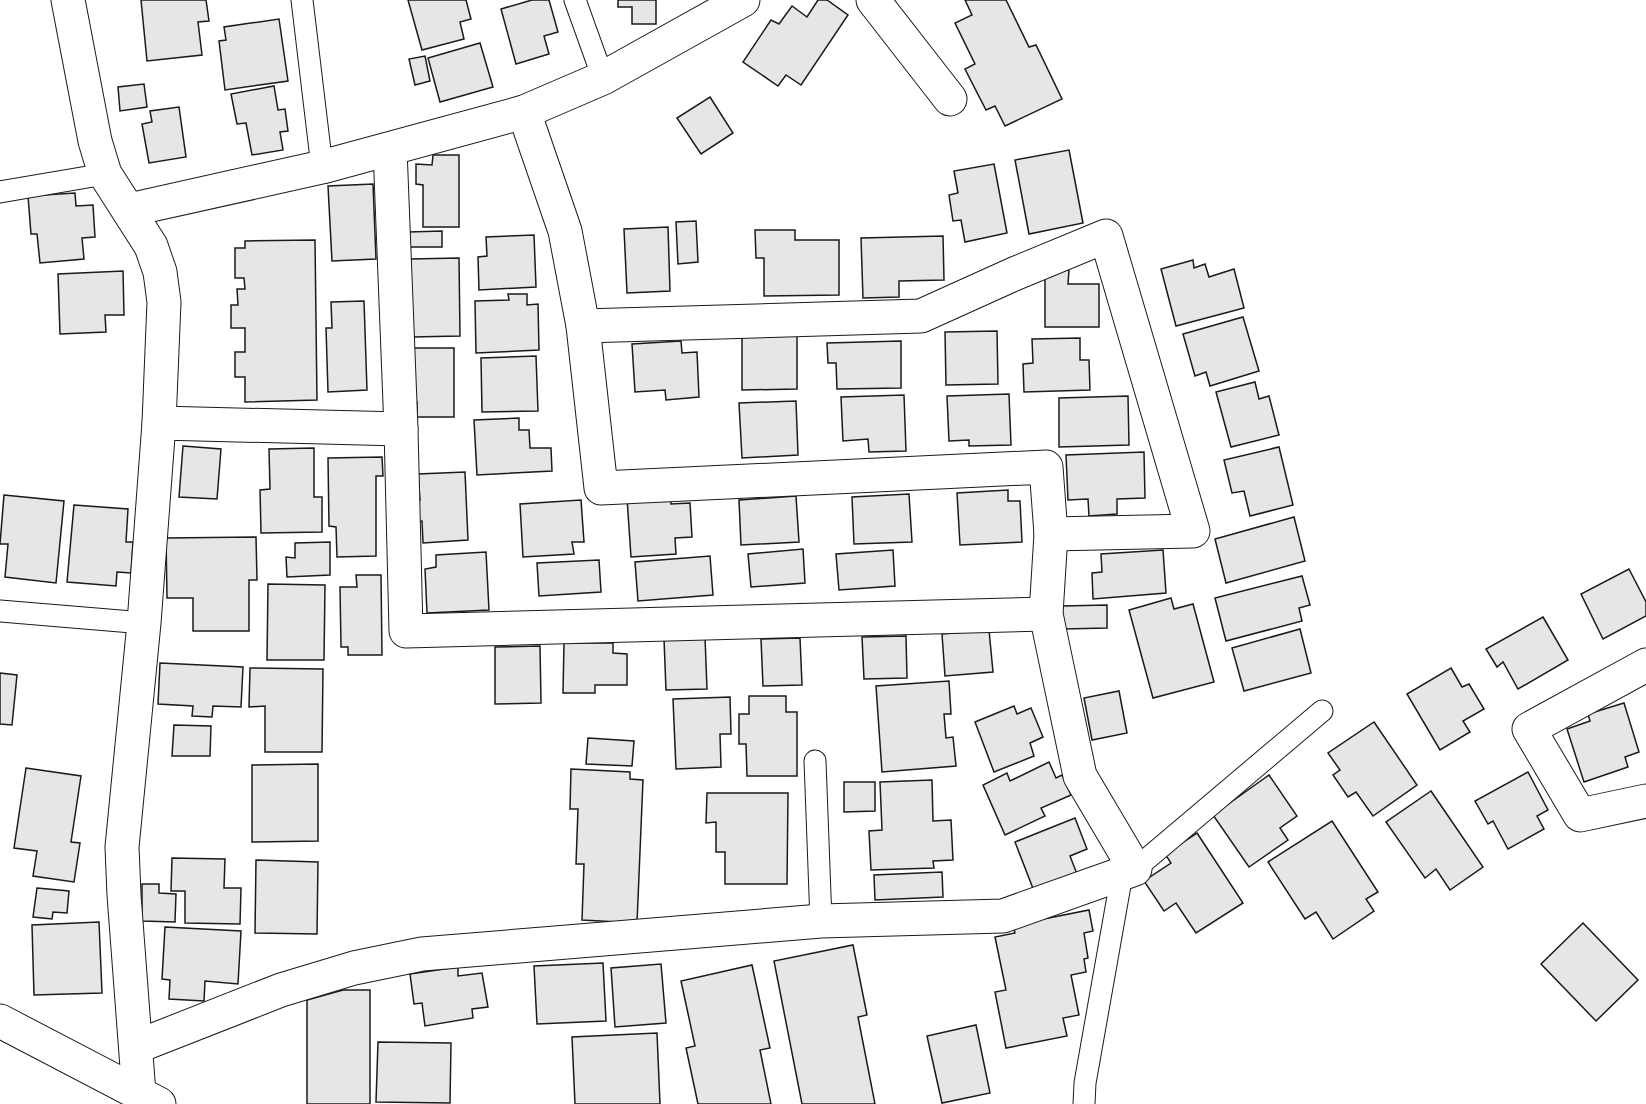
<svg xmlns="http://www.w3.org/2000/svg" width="1646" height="1104" font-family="'PT Sans',sans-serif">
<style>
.building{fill:#e6e6e6;stroke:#1a1a1a;stroke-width:1.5}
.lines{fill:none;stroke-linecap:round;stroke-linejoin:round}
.lane-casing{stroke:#1a1a1a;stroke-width:23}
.street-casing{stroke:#1a1a1a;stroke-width:35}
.primary-casing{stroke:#1a1a1a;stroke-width:35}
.lane{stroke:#fff;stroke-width:21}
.street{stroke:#fff;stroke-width:33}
.primary{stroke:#fff;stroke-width:33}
</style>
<rect width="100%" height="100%" fill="#fff"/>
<g class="building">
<path d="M141 0H206L209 21 198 22 202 55 147 61Z"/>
<path d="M408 0H466L471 19 460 22 464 39 422 50Z"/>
<path d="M532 0H549L558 32 544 36 549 54 516 64 501 9Z"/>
<path d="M618 0H656V24H632V7H618Z"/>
<path d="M818 0H827L848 15 801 85 786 75 778 86 743 62 771 20 779 24 792 6 807 17Z"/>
<path d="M965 0H1006L1029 47 1036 45 1062 99 1005 126 995 106 986 110 965 69 975 64 955 23 972 15Z"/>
<path d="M279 19 288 81 225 90 219 41 226 40 224 27Z"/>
<path d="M480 43 493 87 440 102 428 58Z"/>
<path d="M425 56 430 81 415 85 409 59Z"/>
<path d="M144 84 147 107 120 111 118 87Z"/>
<path d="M274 86 278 110 285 109 288 131 280 132 283 150 252 155 246 123 237 124 231 94Z"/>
<path d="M710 97 733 133 701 154 677 118Z"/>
<path d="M179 107 186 157 149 163 142 124 152 122 150 111Z"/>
<path d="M1069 150 1083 223 1029 234 1015 160Z"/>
<path d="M433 155H459V227H423V185L416 184V164L432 165Z"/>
<path d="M994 164 1007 233 965 242 961 220 953 221 949 195 958 193 954 171Z"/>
<path d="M373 184 376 259 332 261 328 186Z"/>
<path d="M75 193 76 206 93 205 95 237 82 238 84 259 40 263 37 234H31L28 196Z"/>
<path d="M696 221 698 262 678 264 676 222Z"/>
<path d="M668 227 670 291 627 293 624 229Z"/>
<path d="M755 230H795V240H839V295L764 296V258H756Z"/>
<path d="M442 231V247H409L408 232Z"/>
<path d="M534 235 536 287 479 290 478 257 487 256 486 237Z"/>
<path d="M943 236 944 280 899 281V297L863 298 861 238Z"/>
<path d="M315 240 317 400 245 402V377H235V352H245V328H231V305H238L237 289H245L244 278H235V248H245V241Z"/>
<path d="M459 258 460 336 412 337 410 259Z"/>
<path d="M1193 260 1194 268 1205 264 1209 277 1234 269 1244 308 1176 326 1161 269Z"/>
<path d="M1045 270H1069L1068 284H1099V327H1045Z"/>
<path d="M123 271 124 315H105L106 332 60 334 58 274Z"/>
<path d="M508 294H527V305L538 304 539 350 476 353 475 301 509 300Z"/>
<path d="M364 301 367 390 328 392 326 328H332L331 302Z"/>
<path d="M1243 317 1259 371 1210 386 1206 372 1195 376 1183 334Z"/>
<path d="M997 331 998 384 946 385 945 332Z"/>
<path d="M797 335V389L742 390V336Z"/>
<path d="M1080 338V360H1089L1090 390 1024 392 1023 364 1033 363 1032 339Z"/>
<path d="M681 341 682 353 697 352 699 397 666 400 665 390 635 392 632 344Z"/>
<path d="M901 341V388L837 389 836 363H828L827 343Z"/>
<path d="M409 348H454V417H417V402H409Z"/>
<path d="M536 356 538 411 482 412 481 358Z"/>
<path d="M1255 382 1259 399 1269 396 1279 435 1231 447 1216 392Z"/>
<path d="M1009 394 1011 445 969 446V440L949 441 947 396Z"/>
<path d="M904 395 906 451 869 452 868 439 843 441 841 397Z"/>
<path d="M1128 396 1129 445 1059 447V398Z"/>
<path d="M796 401 798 455 742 458 739 403Z"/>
<path d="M519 418V430H529L530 448H551L552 471 477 475 474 420Z"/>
<path d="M183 446 221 449 217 499 179 497Z"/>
<path d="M1279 447 1293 505 1250 516 1244 491 1232 493 1224 460Z"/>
<path d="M314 448V497H322V532L261 533 260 490 270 489 269 449Z"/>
<path d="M1144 452 1145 498 1117 499V514L1089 516 1088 499 1068 500 1066 455Z"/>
<path d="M382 457 383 476H376V556L337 557 336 527 329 526 328 458Z"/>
<path d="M465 472 468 540 423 543 422 521 412 522 411 501 420 500 418 474Z"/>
<path d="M1008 490V501H1020L1022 542 960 545 957 493Z"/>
<path d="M909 494 912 542 854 544 852 497Z"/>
<path d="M4 495 64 501 56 583 5 577 8 544H0Z"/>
<path d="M671 495V504L690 503 692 537 675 538 676 554 631 557 627 498Z"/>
<path d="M796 496 799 542 741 545 739 500Z"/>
<path d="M581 500 584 542H572L574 554 523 557 520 504Z"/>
<path d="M74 505 128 509 126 542H133L131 573 117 572 116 586 67 582Z"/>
<path d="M1294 517 1305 561 1226 583 1215 539Z"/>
<path d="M256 537 257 580H249V631H193V598H167L166 538Z"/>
<path d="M330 542V575L287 577 286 557 295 558V543Z"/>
<path d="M803 549 805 583 751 587 748 554Z"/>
<path d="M893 550 895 586 839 590 836 554Z"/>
<path d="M1163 550 1166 593 1093 599 1092 573 1102 572 1101 554Z"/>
<path d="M486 552 489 610 427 613 425 569 436 567V555Z"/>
<path d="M710 556 713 595 638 601 635 562Z"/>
<path d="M599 560 601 592 539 596 537 563Z"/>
<path d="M1629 569 1646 602V616L1603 639 1581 594Z"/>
<path d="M356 575H381L382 655H348V647H341L340 587H357Z"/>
<path d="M1302 576 1310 605 1299 608 1302 621 1226 641 1215 598Z"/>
<path d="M268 584 325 585 324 660H267Z"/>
<path d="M1171 598 1174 609 1193 604 1214 682 1153 698 1129 610Z"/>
<path d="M1107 605V628L1063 629 1062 606Z"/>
<path d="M1543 617 1568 660 1518 689 1503 662 1497 667 1486 649Z"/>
<path d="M1300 629 1311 673 1244 691 1232 648Z"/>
<path d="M989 630 993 672 945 676 942 634Z"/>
<path d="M906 636 907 678 864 679 862 637Z"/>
<path d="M705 637 707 689 666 690 664 639Z"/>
<path d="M800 638 802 685 763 686 761 639Z"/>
<path d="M564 643H613V653L627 654V685H595V693H563Z"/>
<path d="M540 646 541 703 495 704V647Z"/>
<path d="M160 663 243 667 241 707 213 706 212 717 192 716 193 706 158 704Z"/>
<path d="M250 668 323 669 322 752H265V706L249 707Z"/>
<path d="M1451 668 1462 687 1469 684 1484 709 1463 721 1470 732 1440 750 1407 694Z"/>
<path d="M0 673 17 675 12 725 0 724Z"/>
<path d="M949 681 951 714H944L946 738 953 737 956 766 882 772 876 686Z"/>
<path d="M1119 691 1127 733 1092 740 1084 698Z"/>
<path d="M749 696H786V712H797V776H747L746 744H739V714H749Z"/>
<path d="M730 697 731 734H720L721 767 676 769 673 699Z"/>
<path d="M1624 703 1639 752 1625 757 1628 767 1584 782 1567 729 1590 721 1588 714Z"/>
<path d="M1014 706 1017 714 1031 708 1043 737 1030 743 1034 756 994 772 975 722Z"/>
<path d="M1374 722 1417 785 1373 816 1356 792 1348 797 1333 775 1340 770 1328 753Z"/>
<path d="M174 725 211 726 210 756H172Z"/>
<path d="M588 738 634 741 632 766 586 764Z"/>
<path d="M1049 762 1056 778 1062 775 1071 795 1041 808 1045 816 1005 835 983 785 1007 773 1010 781Z"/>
<path d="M318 764V841L252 842V765Z"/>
<path d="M26 768 81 776 71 842 80 843 74 882 33 876 37 851 14 848Z"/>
<path d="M571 769 630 772V779L643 780 637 923 582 920 584 864H576L578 809H570Z"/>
<path d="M1528 772 1548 810 1537 816 1544 829 1508 849 1493 821 1488 824 1475 801Z"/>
<path d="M1269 775 1297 816 1280 828 1288 840 1249 867 1213 815Z"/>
<path d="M932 780 933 821 951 820 953 860 933 861 934 868 871 870 869 831 882 830 880 782Z"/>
<path d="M844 782H875V811L844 812Z"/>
<path d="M1431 791 1483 867 1450 890 1436 869 1425 878 1386 822Z"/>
<path d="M707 793H788L787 884H725V852H716V822L706 823Z"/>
<path d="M1075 818 1087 849 1070 856 1077 874 1034 891 1015 842Z"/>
<path d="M1332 821 1378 892 1366 899 1374 911 1333 939 1316 912 1305 919 1268 862Z"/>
<path d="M1197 833 1243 903 1196 933 1176 903 1164 911 1144 881 1171 863 1165 854Z"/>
<path d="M172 858 225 859 224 888H241L240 924 185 923V891H171Z"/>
<path d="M256 860 318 862 317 934 255 933Z"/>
<path d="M942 872 943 897 875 900 874 875Z"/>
<path d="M142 884H159V893L176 894 175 922 142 921Z"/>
<path d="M37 888 69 891 67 913 53 912 52 919 33 917Z"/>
<path d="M1089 910 1093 931 1084 933 1088 958 1084 959 1086 972 1071 975 1079 1015 1063 1018 1067 1036 1006 1048 995 992 1006 990 995 937 1015 933 1013 925Z"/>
<path d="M99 922 102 993 34 995 32 925Z"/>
<path d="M1583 923 1638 980 1596 1021 1541 964Z"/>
<path d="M165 927 241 931 238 984 205 981 204 1001 169 999 170 980 162 979Z"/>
<path d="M853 945 867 1015 858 1017 875 1104H802L774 961Z"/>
<path d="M603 963 606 1021 537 1024 534 966Z"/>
<path d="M661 964 666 1023 615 1027 611 968Z"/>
<path d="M752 965 770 1048 760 1050 771 1104H698L686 1048 695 1046 681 981Z"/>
<path d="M458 967V976L482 973 488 1007 472 1009 473 1018 425 1026 422 1003 414 1004 410 974Z"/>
<path d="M343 990H370V1104H307V1000Z"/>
<path d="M976 1025 990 1093 942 1103 927 1036Z"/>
<path d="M657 1033 660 1104H575L572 1037Z"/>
<path d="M378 1042 451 1043 450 1103 376 1102Z"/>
</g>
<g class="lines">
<g class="lane-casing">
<g id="lane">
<path d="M302 0 322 167"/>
<path d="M575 0 603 78"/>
<path d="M0 192 105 174"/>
<path d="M0 611 144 623"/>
<path d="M815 761 821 921"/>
<path d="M1135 869 1322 711"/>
<path d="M1084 1104 1085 1083 1122 874"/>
</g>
</g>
<g class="street-casing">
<g id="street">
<path d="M68 0 95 141 105 174 151 246 160 272 164 302 159 423 144 623 122 847 124 895 139 1094"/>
<path d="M873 0 950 99"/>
<path d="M390 149 401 429 406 631 1046 614"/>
<path d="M129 210 322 167 524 112 603 78 743 0"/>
<path d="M583 326 921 316 1014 274 1106 236 1193 531 1051 534"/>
<path d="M159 423 401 429"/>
<path d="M1646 665 1529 729 1580 815 1646 801"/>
<path d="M136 1047 281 990 354 968 422 954 821 921 1003 916 1135 869 1080 776 1046 614 1051 534 1046 467 601 488 583 326 565 231 524 112"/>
</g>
</g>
<g class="primary-casing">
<path id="primary" d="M0 1021 159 1104"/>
</g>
<use href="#lane" class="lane"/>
<use href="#street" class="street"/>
<use href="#primary" class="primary"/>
</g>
</svg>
